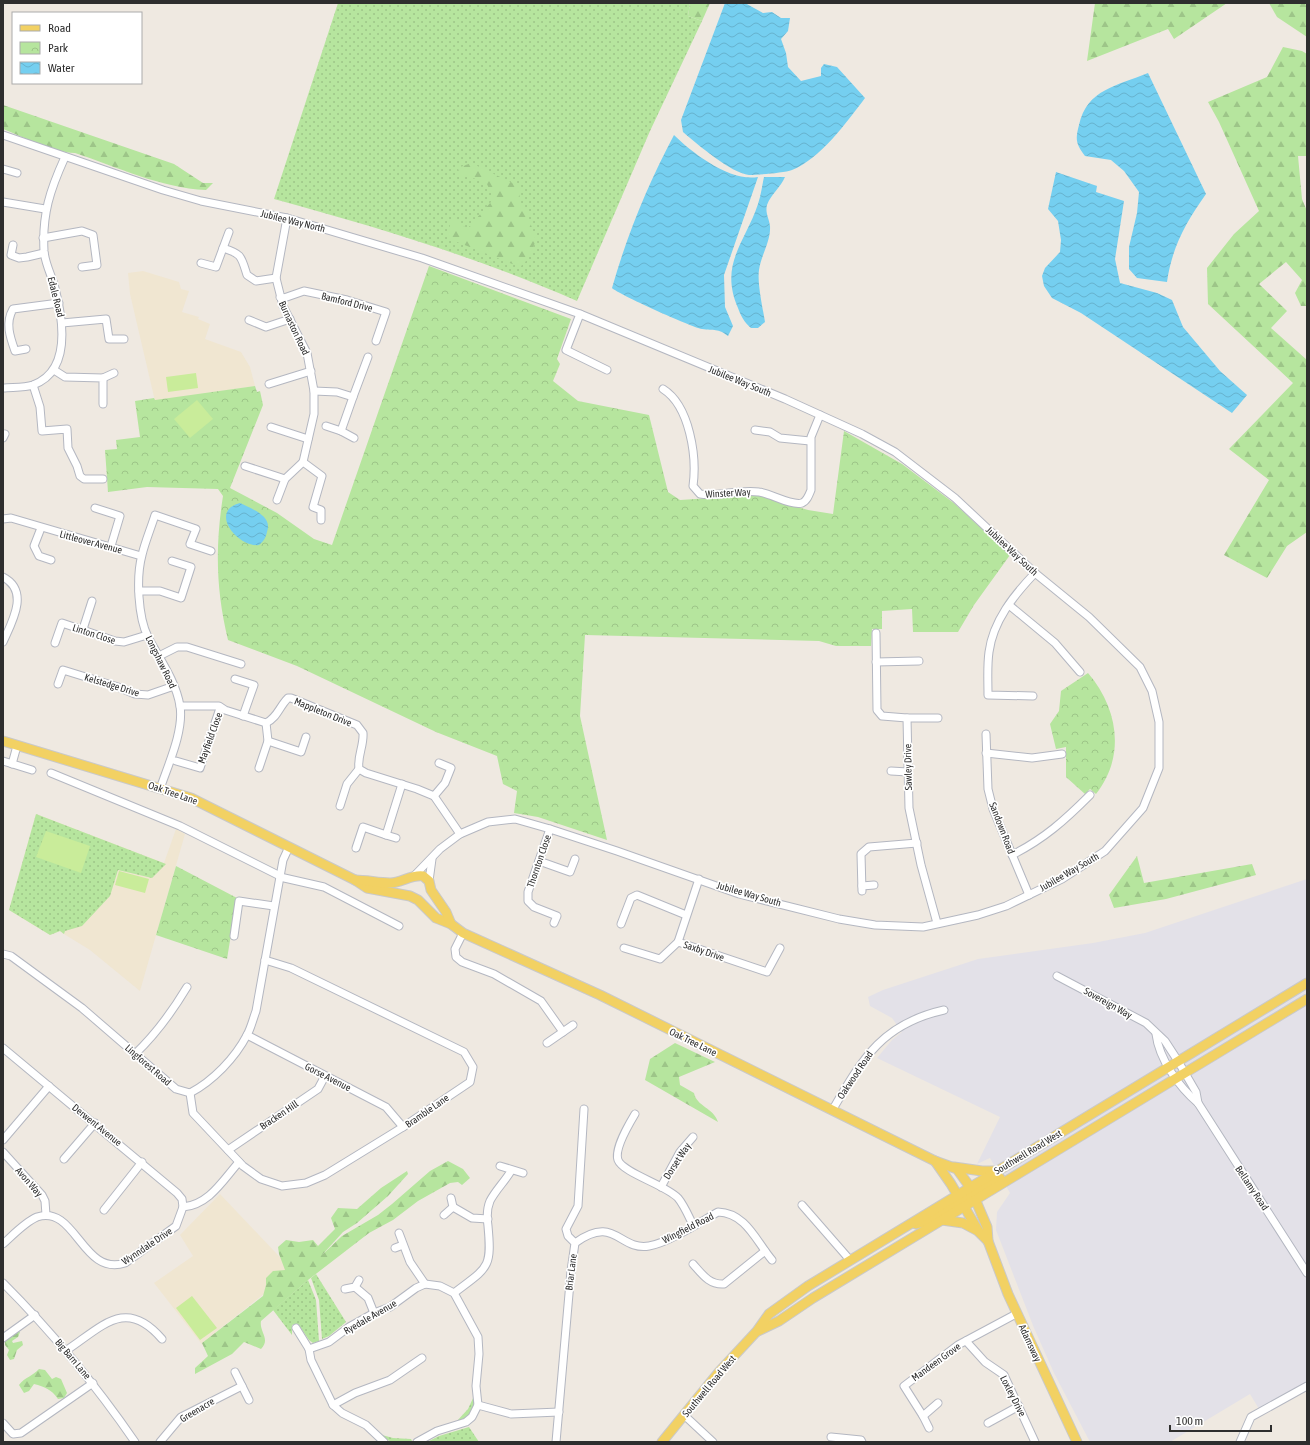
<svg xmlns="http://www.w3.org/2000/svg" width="1310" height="1445" font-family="'Asap Condensed',sans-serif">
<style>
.industrial{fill:#e3e1e8}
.education{fill:#f0e6d1}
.grass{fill:url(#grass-dots)}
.forest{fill:url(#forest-firs)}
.park{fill:url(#park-crowns)}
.pitch{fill:#c9ec9a}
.water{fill:url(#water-waves)}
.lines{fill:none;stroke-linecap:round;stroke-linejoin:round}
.minor-casing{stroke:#b4b7c1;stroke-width:9}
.major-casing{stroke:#c9c9c9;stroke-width:11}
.minor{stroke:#fff;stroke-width:7}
.major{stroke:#f2d163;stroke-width:9}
.labels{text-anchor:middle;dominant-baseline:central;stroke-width:3.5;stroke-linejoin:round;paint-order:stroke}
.street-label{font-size:10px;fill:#2e2e2e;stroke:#fff}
</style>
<defs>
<pattern id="grass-dots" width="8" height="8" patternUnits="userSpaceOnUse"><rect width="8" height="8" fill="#b6e59e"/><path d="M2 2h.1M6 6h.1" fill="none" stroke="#9dc588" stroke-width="1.8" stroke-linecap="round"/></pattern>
<pattern id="forest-firs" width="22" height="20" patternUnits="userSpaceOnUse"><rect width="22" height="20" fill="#b6e59e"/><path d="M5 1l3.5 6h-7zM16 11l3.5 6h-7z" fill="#9dc588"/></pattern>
<pattern id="park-crowns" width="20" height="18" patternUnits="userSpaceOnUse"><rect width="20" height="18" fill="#b6e59e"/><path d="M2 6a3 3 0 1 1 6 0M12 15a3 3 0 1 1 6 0" fill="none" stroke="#9dc588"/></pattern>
<pattern id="water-waves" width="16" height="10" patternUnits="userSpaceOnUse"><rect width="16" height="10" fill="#75cff0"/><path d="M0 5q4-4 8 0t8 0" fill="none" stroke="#66b2ce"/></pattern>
</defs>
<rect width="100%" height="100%" fill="#efe9e1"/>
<path class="industrial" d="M1307 879V1382L1259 1409 1250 1394 1170 1442H1090L1054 1373 1034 1328 996 1230 997 1212 1010 1193 990 1158 977 1164 1000 1117 877 1058 892 1040 902 1032 892 1018 870 1006 868 997 883 990 978 959 1093 943 1145 933Z"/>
<g class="education">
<path d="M143 271 179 282 181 289 189 291 182 312 199 317 198 319 210 324 205 339 241 352 250 367 255 386 155 401 130 294 128 273Z"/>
<path d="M36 814 164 863 176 829 185 834 140 991 90 950 64 934 60 931 50 935 9 910Z"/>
<path d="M220 1194 293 1271 202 1343 204 1347 154 1283 193 1256 180 1235Z"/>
</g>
<g class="grass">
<path d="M338 3H690L688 16 702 21 650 131 577 301C479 258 377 227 274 199Z"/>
<path d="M36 814 166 864 152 878 118 870 110 896 82 926 65 931 64 934 60 931 50 935 9 910Z"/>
<path d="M316 1274 346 1322 329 1336 322 1339 319 1300 311 1278Z"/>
<path d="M308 1280 316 1300 319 1341 313 1343 309 1340 298 1324 292 1325V1335L273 1310Z"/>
<path d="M474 1396C476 1410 469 1418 456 1422L468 1409Z"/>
<path d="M469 1427 479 1442H430L429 1441 439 1436Z"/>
<path d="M382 1435 393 1438 411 1439 412 1441C402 1443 387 1444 382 1435Z"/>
</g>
<g class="forest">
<path d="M690 3H710L702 21 688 16Z"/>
<path d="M1095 3H1227L1174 39 1168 29 1087 61Z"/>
<path d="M1269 3H1307V37L1277 17Z"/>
<path d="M1283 47 1302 51 1307 54V156H1298L1302 199 1307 211V306H1301L1295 293 1302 280 1286 262 1259 284 1287 311 1271 328 1307 360V532L1287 546 1267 578 1224 555 1269 480 1229 449 1293 383 1208 304 1207 268 1234 234 1259 211 1219 122 1208 102 1267 77Z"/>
<path d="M3 105 174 164 203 183H213L206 190C160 188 118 167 75 153 51 152 26 138 3 129Z"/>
<path d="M471 163 519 186 520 204 526 209 536 241 526 261 520 267 447 238 452 217 459 225 468 228 491 202V193L487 184 481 180 460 175 458 168Z"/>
<path d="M1137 856 1144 883 1252 864 1256 875 1166 899 1114 908 1109 895Z"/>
<path d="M675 1043 715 1062 679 1077 680 1085 694 1093C697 1107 713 1107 718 1122L645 1080 650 1059Z"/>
<path d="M448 1161 463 1169 470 1178 462 1185 458 1182 450 1183 418 1201 393 1220 369 1233 308 1280 261 1321C259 1332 271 1339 261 1349L244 1342 232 1354 195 1374V1368L208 1356 202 1343 263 1296 266 1285V1278L273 1271 285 1270 279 1254 278 1247 286 1240 299 1242 313 1240 318 1246 335 1229 331 1218 338 1208 357 1209 381 1188 407 1171 408 1174 388 1196 357 1223 343 1232 322 1255 342 1236 378 1215 392 1204 430 1171Z"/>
<path d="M18 1332H20L18 1337 12 1341 13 1343 22 1341 23 1345 17 1350 14 1359 10 1360 7 1355 9 1350 5 1345V1340Z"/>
<path d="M39 1369 45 1370 52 1379 56 1377 61 1379 67 1393 64 1398 58 1399C51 1389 45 1387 34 1384L29 1391 24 1393 19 1385C25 1377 33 1376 39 1369Z"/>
</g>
<g class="park">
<path d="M429 266 571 319 557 359 560 364 553 381 578 401 649 415 668 492 680 500 757 495 808 510 833 514 844 431 902 464 955 504 1010 555 974 605 958 632H913L912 609 882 611V629H872L871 646H836L819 641 585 635 580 716 607 840 538 817 514 813 517 791 503 784 497 756 436 732 297 666 228 640C216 590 215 547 223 496L218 489 147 487 108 492 105 450 117 449 116 440 140 437 135 401 154 398 155 400 255 386 257 392 260 391 263 405 230 488 277 513 314 539 332 545Z"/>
<path d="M1088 673C1118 708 1126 756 1096 794L1090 789 1085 794 1066 777V747L1056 749 1050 724 1059 711 1061 691Z"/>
<path d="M176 866 237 898 227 959 156 935Z"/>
</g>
<g class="pitch">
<path d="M196 373 198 388 168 392 166 377Z"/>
<path d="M197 400 213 419 190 438 174 419Z"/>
<path d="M46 831 90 846 81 873 36 857Z"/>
<path d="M119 871 149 879 145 893 115 885Z"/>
<path d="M192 1296 217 1328 200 1340 176 1308Z"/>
</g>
<g class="water">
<path d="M725 3H745L763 13 772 12 781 18H790L788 31 781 39 786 53 788 67 801 81 821 76V68L824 64 837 67 865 98C847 122 820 159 792 170 784 173 757 175 749 175 731 173 697 144 683 132L681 120Z"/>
<path d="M1148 73 1206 194C1186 222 1172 247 1167 282L1137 278 1129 269V247L1137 213 1139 192 1124 171 1111 160 1085 156C1076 144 1075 140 1079 125 1087 89 1117 86 1148 73Z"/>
<path d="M674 135C693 154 731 182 758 177L724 275 725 307 733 326 728 336C718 328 714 331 702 329 691 327 618 294 612 288 627 235 648 184 674 135Z"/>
<path d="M1056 172 1097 186 1096 192 1124 201 1115 259 1120 283 1157 293 1172 300 1183 327 1220 371 1247 395 1232 413 1081 313 1052 298 1044 286 1042 276 1045 268 1060 252 1061 240 1058 221 1048 209Z"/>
<path d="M764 177H785C781 187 771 194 767 205 765 213 769 218 770 226 771 241 761 255 759 270 757 283 763 309 765 322L758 328H751C744 322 741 316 738 308 719 264 745 243 758 204 761 195 762 186 764 177Z"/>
<path d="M240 503C252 509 273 516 267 532 266 537 264 541 259 545 238 548 208 511 240 503Z"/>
</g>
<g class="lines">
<g class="minor-casing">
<g id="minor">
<path d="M3 135 163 190 201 201 287 218 422 258 580 314 785 399 862 434 895 452 955 498 1035 573 1089 617 1140 667 1152 691 1159 722V768L1143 808 1105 851 1062 879 1006 906 978 915 923 927 875 925 839 919 739 894 617 851 550 829 515 819 488 822 460 834 440 849 414 876"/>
<path d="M3 169 17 173"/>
<path d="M3 202 45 209"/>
<path d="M287 218 276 278 283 306 307 353 314 391V414L303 462"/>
<path d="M43 238 82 231 93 235 97 265 82 267"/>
<path d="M13 245 11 255 19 258 27 257 44 253"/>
<path d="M223 248C242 254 241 256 247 275L256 281 276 278"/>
<path d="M201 263 216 267 229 232"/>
<path d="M280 297 284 298 304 291 347 300 386 312 376 341"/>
<path d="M580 314 566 350 607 370"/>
<path d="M249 320 266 327 290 319"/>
<path d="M62 323 106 319 109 339H124"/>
<path d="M26 349 15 351C10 337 5 323 13 309L59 303"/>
<path d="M54 370 65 377 103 378V404"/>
<path d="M103 378 114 373"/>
<path d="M269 384 311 371"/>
<path d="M33 385 40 407 42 431 67 429 68 448 77 466 80 476 84 479H103"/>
<path d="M3 388C12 387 24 388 33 385 72 371 63 319 55 288 52 276 45 264 44 251 42 214 50 190 65 157"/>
<path d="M663 389C690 406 697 457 693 486L700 494C719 497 739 489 759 492 770 493 791 506 802 503 807 501 809 495 811 490V437L820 415"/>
<path d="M314 391 337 392 353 397 341 431"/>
<path d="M353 397 368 357"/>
<path d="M326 426 341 431 354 438"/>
<path d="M271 427 308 439"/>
<path d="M755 430 770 432 780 438 810 441"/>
<path d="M3 438 5 434"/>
<path d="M303 462 322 476 313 507 321 510V520"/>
<path d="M245 466 285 479"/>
<path d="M277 500 285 479 303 462"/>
<path d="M95 508 120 516 111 546"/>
<path d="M3 519 11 518 141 556"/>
<path d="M41 528 34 546 39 556 51 560"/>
<path d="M3 577C30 591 12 622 3 642"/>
<path d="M139 591H160L181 598 191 567 172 561"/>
<path d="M1009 605 1055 643 1080 672"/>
<path d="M83 629 92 601"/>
<path d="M876 633 877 710 882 716 907 718 909 808 921 865 937 923"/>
<path d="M55 643 62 623 115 641 124 642 147 635"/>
<path d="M159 656 177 647H187L241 664"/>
<path d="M876 662 919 661"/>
<path d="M235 679 254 685 243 716"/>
<path d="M58 684 63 670 118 687 135 694 148 695 174 686"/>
<path d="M1033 696 988 695C988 681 987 666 989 652 993 621 1014 595 1035 573"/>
<path d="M180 706H219L225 710 266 723C277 718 279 707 288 698H291L357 725 363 733C364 746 357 756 359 769L366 773 417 789 434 796 460 834"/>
<path d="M907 718H938"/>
<path d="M986 734 988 789 993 809 1029 895"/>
<path d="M268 741 301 752 306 737"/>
<path d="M986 753 1032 758 1062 754"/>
<path d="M3 761 32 770"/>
<path d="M176 761 200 768 220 708"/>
<path d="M12 764 17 746"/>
<path d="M259 768 268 741 266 723"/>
<path d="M891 771 908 772"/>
<path d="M51 773 180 826 280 876"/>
<path d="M160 789C168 765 184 731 180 706 176 681 159 658 148 637 138 617 136 577 142 555 145 542 151 528 155 515L196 529 190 544 211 551"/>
<path d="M434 796 445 783 451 768 439 763"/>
<path d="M340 806 347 784 359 769"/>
<path d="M550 829 528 892V901L534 907 557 916 554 923"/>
<path d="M386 835 396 838"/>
<path d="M356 848 363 827 386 835 402 784"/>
<path d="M1012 855C1044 839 1065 820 1090 795"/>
<path d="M539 861 570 872 575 859"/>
<path d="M280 877 324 887 399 926"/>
<path d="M699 879 678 942 767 972 780 948"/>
<path d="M429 881 432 859"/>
<path d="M862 886 874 885"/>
<path d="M862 891 861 854 869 847 917 843"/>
<path d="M621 924 631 898 637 895 686 915"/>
<path d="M463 933 455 949 456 957 462 962 494 974 541 1001 563 1032"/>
<path d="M234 936 239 901 274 906"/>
<path d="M624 948 660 959 678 942"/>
<path d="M3 954 11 956 82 1008 176 1089 190 1093C213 1081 235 1058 247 1035 251 1028 253 1019 256 1011L283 860 289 847"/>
<path d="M1057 976 1146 1023 1165 1041 1178 1061 1196 1092 1198 1103"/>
<path d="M1156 1034C1159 1059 1179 1087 1198 1103L1307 1273"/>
<path d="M247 1035 386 1107 403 1127"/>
<path d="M547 1043 573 1025"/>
<path d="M3 1048 177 1193 182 1199 183 1207"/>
<path d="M135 1054C156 1034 172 1012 187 987"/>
<path d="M190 1093 193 1113 243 1166 261 1179 282 1186 306 1183 325 1175 403 1127 470 1082 473 1067 464 1052 291 968 265 960"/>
<path d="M833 1109C863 1058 882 1024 944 1010"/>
<path d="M635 1114C629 1124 614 1149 618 1160 623 1173 666 1185 678 1198 684 1205 689 1217 693 1225"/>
<path d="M3 1140 49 1086"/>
<path d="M228 1150 318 1089 325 1076"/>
<path d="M3 1152 42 1195 45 1201 46 1215"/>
<path d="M64 1159 95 1123"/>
<path d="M500 1166 523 1173"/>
<path d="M661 1187 680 1152 693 1137"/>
<path d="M802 1205 850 1260"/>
<path d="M453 1207 472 1218 488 1219"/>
<path d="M104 1210 142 1162"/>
<path d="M444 1215 453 1207 451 1198"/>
<path d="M399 1233 410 1262 425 1284"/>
<path d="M575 1243C615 1214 619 1251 649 1246 668 1243 700 1222 718 1212 746 1213 756 1241 772 1260"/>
<path d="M3 1244C13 1235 25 1222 37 1217 76 1204 82 1277 125 1263L176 1226 183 1207C209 1205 223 1180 239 1162"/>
<path d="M395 1248 403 1245"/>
<path d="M693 1264C702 1274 709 1285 724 1284L765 1251"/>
<path d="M3 1283C53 1333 95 1384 135 1442"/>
<path d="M355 1287 368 1298 374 1313"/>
<path d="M345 1289 355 1287 359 1280"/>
<path d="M454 1293C488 1267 492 1269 488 1226 487 1219 487 1208 490 1201 495 1191 505 1181 511 1171"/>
<path d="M296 1328 309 1349 311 1360 333 1405 342 1413 366 1425 384 1442"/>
<path d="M3 1338 35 1315"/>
<path d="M966 1341 985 1362 1004 1375 1035 1442"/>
<path d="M309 1349 329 1342 349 1327 374 1313 390 1307 416 1288 425 1284 440 1286 454 1293 478 1337 479 1354 476 1386 478 1405 472 1417 466 1422 437 1431 417 1442"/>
<path d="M67 1350C103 1326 126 1297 162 1339"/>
<path d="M235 1372 249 1400"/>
<path d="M938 1403 923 1416 904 1386 958 1345 1016 1314"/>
<path d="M333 1405 355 1393 390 1380 422 1358"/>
<path d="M478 1405 511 1414 559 1412"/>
<path d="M684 1415 713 1442"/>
<path d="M923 1416 929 1428"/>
<path d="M3 1423 13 1434 21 1433 93 1383"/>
<path d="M988 1423 1019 1406"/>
<path d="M831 1437 861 1440 862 1442"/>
<path d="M160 1442 181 1417 242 1386"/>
<path d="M556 1442 571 1271 575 1243 568 1236 566 1229 578 1206 584 1109"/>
<path d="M1240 1442 1251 1417 1307 1386"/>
</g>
</g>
<g class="major-casing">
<g id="major">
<path d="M3 741 191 798 355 880 367 888 410 896 418 900 436 918 451 924 463 933 600 995 935 1161 957 1169 970 1187 987 1227 988 1241 1008 1294 1077 1442"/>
<path d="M355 880C367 880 378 883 390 883 401 883 412 874 423 876L429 881 431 890 446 912 451 924"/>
<path d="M935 1161 951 1184 979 1232 988 1241"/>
<path d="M954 1167 982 1171H995"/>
<path d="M967 1194 1000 1178"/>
<path d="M942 1220 963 1223 978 1231"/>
<path d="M916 1224 924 1222 967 1198"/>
<path d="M758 1331 779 1321 813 1298 1307 999"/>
<path d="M662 1442 719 1372 757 1331 769 1314 808 1286 1307 983"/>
</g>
</g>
<use href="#minor" class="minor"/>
<use href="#major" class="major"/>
</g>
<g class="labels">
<g class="street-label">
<text transform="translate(293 221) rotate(14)">Jubilee Way North</text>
<text transform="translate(56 297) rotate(76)">Edale Road</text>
<text transform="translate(347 302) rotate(14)">Bamford Drive</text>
<text transform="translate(294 328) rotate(65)">Burnaston Road</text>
<text transform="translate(740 381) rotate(22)">Jubilee Way South</text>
<text transform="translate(728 493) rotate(-3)">Winster Way</text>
<text transform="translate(91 542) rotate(15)">Littleover Avenue</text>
<text transform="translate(1012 551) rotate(43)">Jubilee Way South</text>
<text transform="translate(94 634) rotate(18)">Linton Close</text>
<text transform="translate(161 662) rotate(64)">Longshaw Road</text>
<text transform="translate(112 685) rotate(17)">Kelstedge Drive</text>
<text transform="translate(323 712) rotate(22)">Mappleton Drive</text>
<text transform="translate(210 738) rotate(-70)">Mayfield Close</text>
<text transform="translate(908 767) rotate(-91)">Sawley Drive</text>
<text transform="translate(173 793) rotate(19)">Oak Tree Lane</text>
<text transform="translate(1002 828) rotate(69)">Sandown Road</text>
<text transform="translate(539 861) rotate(-71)">Thornton Close</text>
<text transform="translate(1069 872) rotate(-30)">Jubilee Way South</text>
<text transform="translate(749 894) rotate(16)">Jubilee Way South</text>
<text transform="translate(704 951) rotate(19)">Saxby Drive</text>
<text transform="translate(1108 1003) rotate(29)">Sovereign Way</text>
<text transform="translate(693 1042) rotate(26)">Oak Tree Lane</text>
<text transform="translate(148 1065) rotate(41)">Lingforest Road</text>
<text transform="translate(855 1075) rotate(-56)">Oakwood Road</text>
<text transform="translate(328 1077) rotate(27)">Gorse Avenue</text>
<text transform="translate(427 1111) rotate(-35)">Bramble Lane</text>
<text transform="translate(279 1115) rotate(-34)">Bracken Hill</text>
<text transform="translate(97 1125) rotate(39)">Derwent Avenue</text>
<text transform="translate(1028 1152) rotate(-31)">Southwell Road West</text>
<text transform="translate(677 1161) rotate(-57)">Dorset Way</text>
<text transform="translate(29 1182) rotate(49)">Avon Way</text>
<text transform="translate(1252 1188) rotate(56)">Bellamy Road</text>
<text transform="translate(688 1228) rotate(-27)">Wingfield Road</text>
<text transform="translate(147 1246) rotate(-34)">Wynndale Drive</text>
<text transform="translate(571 1272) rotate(-83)">Briar Lane</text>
<text transform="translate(370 1317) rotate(-30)">Ryedale Avenue</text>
<text transform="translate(1030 1343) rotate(65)">Adamsway</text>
<text transform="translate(73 1359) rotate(50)">Big Barn Lane</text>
<text transform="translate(936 1362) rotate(-36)">Mandeen Grove</text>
<text transform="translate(709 1386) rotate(-50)">Southwell Road West</text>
<text transform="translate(1013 1396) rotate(63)">Loxley Drive</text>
<text transform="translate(197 1410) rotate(-31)">Greenacre</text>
</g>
</g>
<rect width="1310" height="1445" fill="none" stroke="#2e2e2e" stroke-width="8"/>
<rect x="12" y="12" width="130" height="72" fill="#ffffff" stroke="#ababab"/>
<rect x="20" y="25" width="20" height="6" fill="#f2d163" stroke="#ababab"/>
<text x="48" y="32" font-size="12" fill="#2e2e2e">Road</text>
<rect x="20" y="42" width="20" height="12" fill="url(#park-crowns)" stroke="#ababab"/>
<text x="48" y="52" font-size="12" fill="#2e2e2e">Park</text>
<rect x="20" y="62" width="20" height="12" fill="url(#water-waves)" stroke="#ababab"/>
<text x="48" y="72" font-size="12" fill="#2e2e2e">Water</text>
<path d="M1170 1425v6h101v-6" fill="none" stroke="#2e2e2e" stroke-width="2"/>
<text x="1176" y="1425" font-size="12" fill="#2e2e2e" stroke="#ffffff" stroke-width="3" paint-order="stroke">100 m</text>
</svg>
